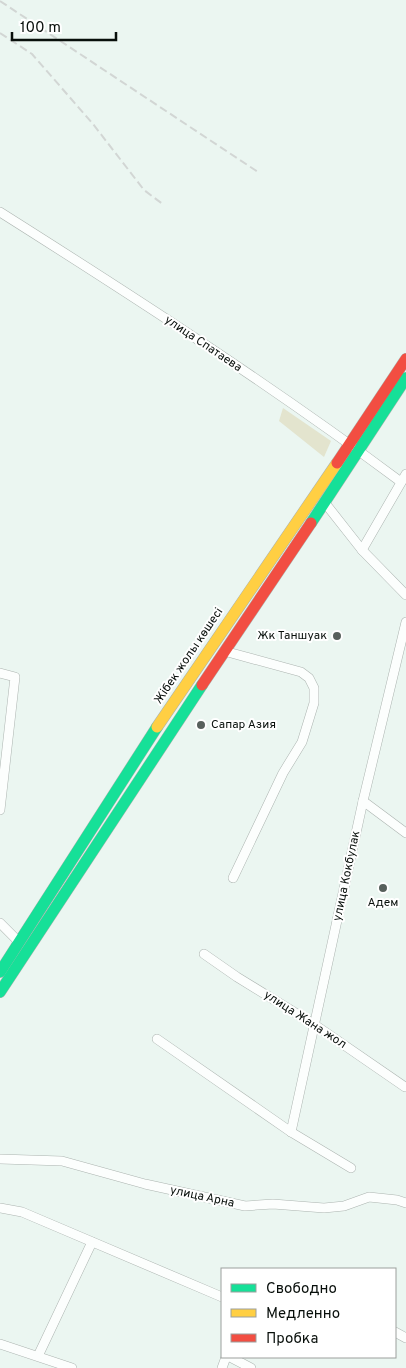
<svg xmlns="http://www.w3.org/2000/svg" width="406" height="1368" font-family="Overpass,sans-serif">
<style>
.green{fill:#e3e4ce}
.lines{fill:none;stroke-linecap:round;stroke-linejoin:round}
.street-casing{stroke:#acb4b0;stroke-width:10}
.fast-casing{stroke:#acb4b0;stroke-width:12}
.slow-casing{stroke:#acb4b0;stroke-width:12}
.jam-casing{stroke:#acb4b0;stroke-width:12}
.street{stroke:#fcfefd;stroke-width:9}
.fast{stroke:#16e098;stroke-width:11}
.slow{stroke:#ffcf43;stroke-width:11}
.jam{stroke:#f24e42;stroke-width:11}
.rail{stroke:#d2d6d4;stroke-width:2;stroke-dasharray:8 4;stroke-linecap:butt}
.poi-dot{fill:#57605c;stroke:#fff;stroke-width:2}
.labels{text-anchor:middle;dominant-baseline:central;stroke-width:4;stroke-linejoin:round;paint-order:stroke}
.street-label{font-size:12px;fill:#080f0b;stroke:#fff}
.poi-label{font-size:12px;fill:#080f0b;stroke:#fff;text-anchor:end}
</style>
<rect width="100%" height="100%" fill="#ebf6f1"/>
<path class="green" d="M283 408 331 441 324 457 279 421Z"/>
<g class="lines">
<g class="street-casing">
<g id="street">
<path d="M0 212C136 298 272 386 401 482"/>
<path d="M325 503 362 550 406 595"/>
<path d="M362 550 406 474"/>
<path d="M224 651 301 672 309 678 314 688V703L302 742 283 773 233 878"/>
<path d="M0 673 15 677 0 810"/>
<path d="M363 801 406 833"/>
<path d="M0 923 19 942"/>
<path d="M204 954 237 977 315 1025 405 1087"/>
<path d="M157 1039 291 1132 351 1168"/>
<path d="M291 1132 363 801 406 622"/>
<path d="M0 1159 62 1161 145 1184 245 1206 273 1204 324 1208 344 1206 369 1197 397 1200 406 1203"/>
<path d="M0 1208 22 1212 222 1297"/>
<path d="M395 1332 406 1338"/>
<path d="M0 1344 72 1368"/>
<path d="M38 1356 92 1242"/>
<path d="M230 1357 251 1368"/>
<path d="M222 1368 226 1357"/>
</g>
</g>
<g class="fast-casing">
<g id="fast">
<path d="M311 523 406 378"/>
<path d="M0 972 157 727"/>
<path d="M0 992 202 685"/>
</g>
</g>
<g class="slow-casing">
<path id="slow" d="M157 727 337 463"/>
</g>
<g class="jam-casing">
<g id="jam">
<path d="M337 463 406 359"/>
<path d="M202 685 311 523"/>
</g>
</g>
<use href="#street" class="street"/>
<use href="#fast" class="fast"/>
<use href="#slow" class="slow"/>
<use href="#jam" class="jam"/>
<g class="rail">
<path d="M0 1 258 172"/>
<path d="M0 33 32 54 93 124 144 190 164 205"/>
</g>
</g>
<g class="poi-dot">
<circle cx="337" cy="636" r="5"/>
<circle cx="201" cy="725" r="5"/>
<circle cx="383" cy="888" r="5"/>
</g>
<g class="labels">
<g class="street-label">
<text transform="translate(203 344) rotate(34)">улица Спатаева</text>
<text transform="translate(189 656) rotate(-56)">Жібек жолы көшесі</text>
<text transform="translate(347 876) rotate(-78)">улица Кокбулак</text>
<text transform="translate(305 1020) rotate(33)">улица Жана жол</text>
<text transform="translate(202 1197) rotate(12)">улица Арна</text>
</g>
<g class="poi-label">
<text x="327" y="636">Жк Таншуак</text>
<text x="211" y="725" text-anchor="start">Сапар Азия</text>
<text x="383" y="903" text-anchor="middle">Адем</text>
</g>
</g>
<rect x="221" y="1268" width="175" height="90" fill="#ffffff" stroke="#9c9f9d"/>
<rect x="231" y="1284" width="25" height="8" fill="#16e098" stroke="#9c9f9d"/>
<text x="266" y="1293" font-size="15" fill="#080f0b">Свободно</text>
<rect x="231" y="1309" width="25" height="8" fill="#ffcf43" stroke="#9c9f9d"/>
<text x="266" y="1318" font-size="15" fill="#080f0b">Медленно</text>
<rect x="231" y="1334" width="25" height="8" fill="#f24e42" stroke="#9c9f9d"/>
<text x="266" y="1343" font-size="15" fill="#080f0b">Пробка</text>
<path d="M12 32v8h104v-8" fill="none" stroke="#080f0b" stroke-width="2.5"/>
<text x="20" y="32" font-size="15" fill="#080f0b" stroke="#ffffff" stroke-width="4" paint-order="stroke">100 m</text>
</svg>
